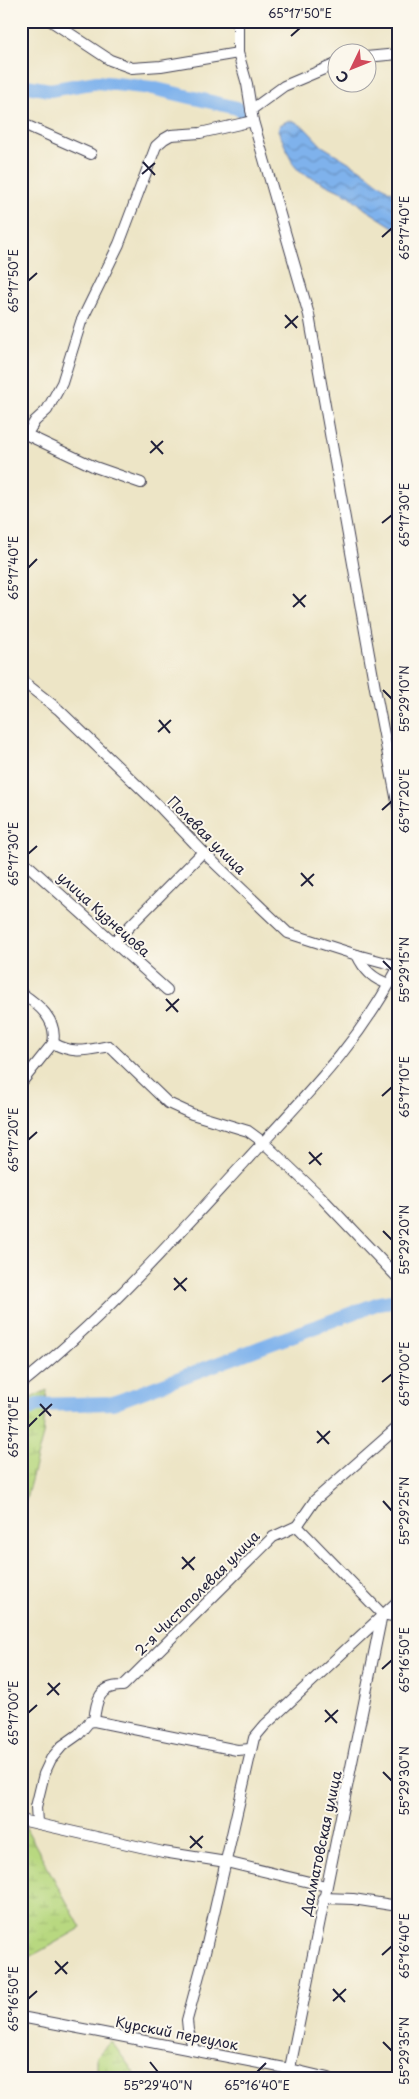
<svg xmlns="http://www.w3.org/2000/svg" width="419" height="2099" font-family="'Playpen Sans',sans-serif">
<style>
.wetland{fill:url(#wetland-marsh);stroke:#6d7d5e}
.water{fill:url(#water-waves);stroke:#506a94}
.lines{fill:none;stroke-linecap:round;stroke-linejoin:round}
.river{stroke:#7fb2ec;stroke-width:14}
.minor-casing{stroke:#403f50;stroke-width:12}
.minor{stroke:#fff;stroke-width:10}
.ticks{fill:none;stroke:#22223b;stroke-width:2}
.labels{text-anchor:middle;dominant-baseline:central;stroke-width:4;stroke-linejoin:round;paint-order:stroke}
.street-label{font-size:14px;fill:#22223b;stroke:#fbf7ec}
.neatline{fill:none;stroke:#22223b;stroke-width:2}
.ticks-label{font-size:12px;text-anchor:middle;fill:#22223b}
</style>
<defs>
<pattern id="wetland-marsh" width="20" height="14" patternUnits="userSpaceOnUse" patternTransform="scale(1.25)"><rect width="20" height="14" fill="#b8d880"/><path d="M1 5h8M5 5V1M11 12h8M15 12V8" fill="none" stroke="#9eb970"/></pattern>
<pattern id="water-waves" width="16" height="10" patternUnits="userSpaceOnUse" patternTransform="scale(1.25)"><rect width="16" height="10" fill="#7fb2ec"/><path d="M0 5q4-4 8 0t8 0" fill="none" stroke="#6890c0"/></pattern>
</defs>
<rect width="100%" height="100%" fill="#fbf7ec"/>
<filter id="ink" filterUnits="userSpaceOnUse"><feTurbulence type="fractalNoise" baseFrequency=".02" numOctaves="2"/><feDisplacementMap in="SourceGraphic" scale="10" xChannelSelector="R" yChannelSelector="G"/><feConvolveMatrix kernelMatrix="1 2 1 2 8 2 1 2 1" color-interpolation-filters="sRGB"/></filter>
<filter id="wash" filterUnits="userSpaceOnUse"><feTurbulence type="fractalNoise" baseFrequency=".0096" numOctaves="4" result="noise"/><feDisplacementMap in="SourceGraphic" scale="20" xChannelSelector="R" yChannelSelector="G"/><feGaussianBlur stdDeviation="1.12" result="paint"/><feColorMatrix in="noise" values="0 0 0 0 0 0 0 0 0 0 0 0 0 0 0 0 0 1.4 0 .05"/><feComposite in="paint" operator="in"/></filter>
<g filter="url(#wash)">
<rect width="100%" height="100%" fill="#ede5c6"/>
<g class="wetland">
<path d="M47 1390 43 1435 21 1518V1403Z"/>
<path d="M21 1819 81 1928 21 1962Z"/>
<path d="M111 2041 135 2074 139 2078H97V2056Z"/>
</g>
<path class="water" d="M287 121H294L305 128 322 146 360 169 388 190 398 194V230L365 209 350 196 300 172 293 164 278 130 280 125Z"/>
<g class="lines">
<g class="river">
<path d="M21 85 50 90 97 82 152 88 237 108 243 112"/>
<path d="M21 1413 37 1405 113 1403 379 1303 398 1300"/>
</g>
</g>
</g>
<g filter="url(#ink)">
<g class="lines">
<g class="minor-casing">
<g id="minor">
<path d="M51 21 110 60 132 68 161 66 238 53"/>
<path d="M238 21V53L247 84 253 121 309 315 375 688 398 807"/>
<path d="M366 57 398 54"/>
<path d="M251 110 284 86 336 64"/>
<path d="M21 123 91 154"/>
<path d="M23 433 95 467 141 483"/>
<path d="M27 434 35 421 47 410 62 383 81 322 119 244 156 146 164 139 171 135 200 133 253 121"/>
<path d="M21 680 58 709 162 809 203 852 288 933 357 955 398 966"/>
<path d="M21 859 167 990"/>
<path d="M115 941 203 852"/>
<path d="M357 955C364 970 373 979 389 984"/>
<path d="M21 993C38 1004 58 1020 53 1043"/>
<path d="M21 1083 53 1043C74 1055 87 1050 109 1046L168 1103 192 1114 248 1131 263 1142 320 1196 398 1278"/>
<path d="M21 1384C103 1319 173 1240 244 1163 303 1098 356 1048 398 968"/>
<path d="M297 1526 382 1614 398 1617"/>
<path d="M94 1721C96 1701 99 1685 123 1686L273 1537 297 1526 315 1500 398 1427"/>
<path d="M21 1820 163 1852 226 1862 326 1886"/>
<path d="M37 1823 36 1807 44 1774 51 1759 62 1746 79 1734 89 1722 94 1721 237 1750 251 1749"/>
<path d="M323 1898 353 1899 398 1906"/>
<path d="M21 2017 290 2069 328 2078"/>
<path d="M194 2050 188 2030 187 2020 204 1957 254 1738 265 1725 398 1601"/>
<path d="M288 2078 382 1614"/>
</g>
</g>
<use href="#minor" class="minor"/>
</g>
</g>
<path class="ticks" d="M291 36 300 28M143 162 155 175M142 174 155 163M382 237 392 228M28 281 37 273M285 315 297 328M285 328 298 316M151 441 163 454M150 453 163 441M382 523 392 515M28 568 37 559M293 594 305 607M293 607 306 595M383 690 392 699M159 720 170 733M158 732 171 720M382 810 392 801M28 854 37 846M301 873 313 886M301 886 314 874M383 961 392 970M166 999 178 1012M166 1011 179 999M382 1096 392 1087M28 1140 37 1132M309 1152 321 1165M309 1164 322 1153M383 1231 392 1240M174 1278 186 1291M174 1290 187 1278M382 1382 392 1374M40 1404 51 1416M39 1416 52 1404M28 1427 37 1418M317 1431 329 1444M317 1443 330 1431M383 1501 392 1511M182 1557 194 1570M182 1569 195 1557M382 1669 392 1660M48 1683 59 1695M47 1695 60 1683M325 1710 337 1723M28 1713 37 1705M325 1722 338 1710M383 1772 392 1781M190 1836 202 1848M190 1848 203 1836M382 1955 392 1946M55 1961 67 1974M55 1974 68 1962M333 1989 345 2002M28 1999 37 1991M333 2001 346 1989M383 2042 392 2051M150 2062 158 2072M257 2072 266 2063"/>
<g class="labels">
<g class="street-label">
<text transform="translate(207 835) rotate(45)">Полевая улица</text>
<text transform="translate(104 914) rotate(42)">улица Кузнецова</text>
<text transform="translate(197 1593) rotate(-45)">2-я Чистополевая улица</text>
<text transform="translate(321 1843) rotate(-78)">Далматовская улица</text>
<text transform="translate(177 2033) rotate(11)">Курский переулок</text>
</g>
</g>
<rect width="419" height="2099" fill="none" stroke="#fbf7ec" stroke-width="55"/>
<g transform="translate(352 68) rotate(227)"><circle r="24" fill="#fbf7ec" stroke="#a4a2a5"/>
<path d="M0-4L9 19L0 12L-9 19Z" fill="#d1495b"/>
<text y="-8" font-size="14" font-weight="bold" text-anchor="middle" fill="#22223b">С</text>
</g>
<rect x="28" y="28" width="364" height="2044" class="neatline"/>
<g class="ticks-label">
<text x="300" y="18">65°17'50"E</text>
<text transform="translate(405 228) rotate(-90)" y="4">65°17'40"E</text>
<text transform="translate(14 281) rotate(-90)" y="4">65°17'50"E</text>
<text transform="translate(405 515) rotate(-90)" y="4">65°17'30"E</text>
<text transform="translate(14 568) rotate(-90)" y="4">65°17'40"E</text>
<text transform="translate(405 699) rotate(-90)" y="4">55°29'10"N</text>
<text transform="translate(405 801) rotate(-90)" y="4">65°17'20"E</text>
<text transform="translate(14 854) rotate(-90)" y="4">65°17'30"E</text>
<text transform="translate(405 970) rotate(-90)" y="4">55°29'15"N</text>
<text transform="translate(405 1087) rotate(-90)" y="4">65°17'10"E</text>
<text transform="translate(14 1140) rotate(-90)" y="4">65°17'20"E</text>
<text transform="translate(405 1240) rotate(-90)" y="4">55°29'20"N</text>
<text transform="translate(405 1374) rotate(-90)" y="4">65°17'00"E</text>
<text transform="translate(14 1427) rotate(-90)" y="4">65°17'10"E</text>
<text transform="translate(405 1511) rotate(-90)" y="4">55°29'25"N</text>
<text transform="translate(405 1660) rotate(-90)" y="4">65°16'50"E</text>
<text transform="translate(14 1713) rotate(-90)" y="4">65°17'00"E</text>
<text transform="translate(405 1781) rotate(-90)" y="4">55°29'30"N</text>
<text transform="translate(405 1946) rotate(-90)" y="4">65°16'40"E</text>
<text transform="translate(14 1999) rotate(-90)" y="4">65°16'50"E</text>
<text transform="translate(405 2051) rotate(-90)" y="4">55°29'35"N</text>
<text x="158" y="2090">55°29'40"N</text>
<text x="257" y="2090">65°16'40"E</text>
</g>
</svg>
